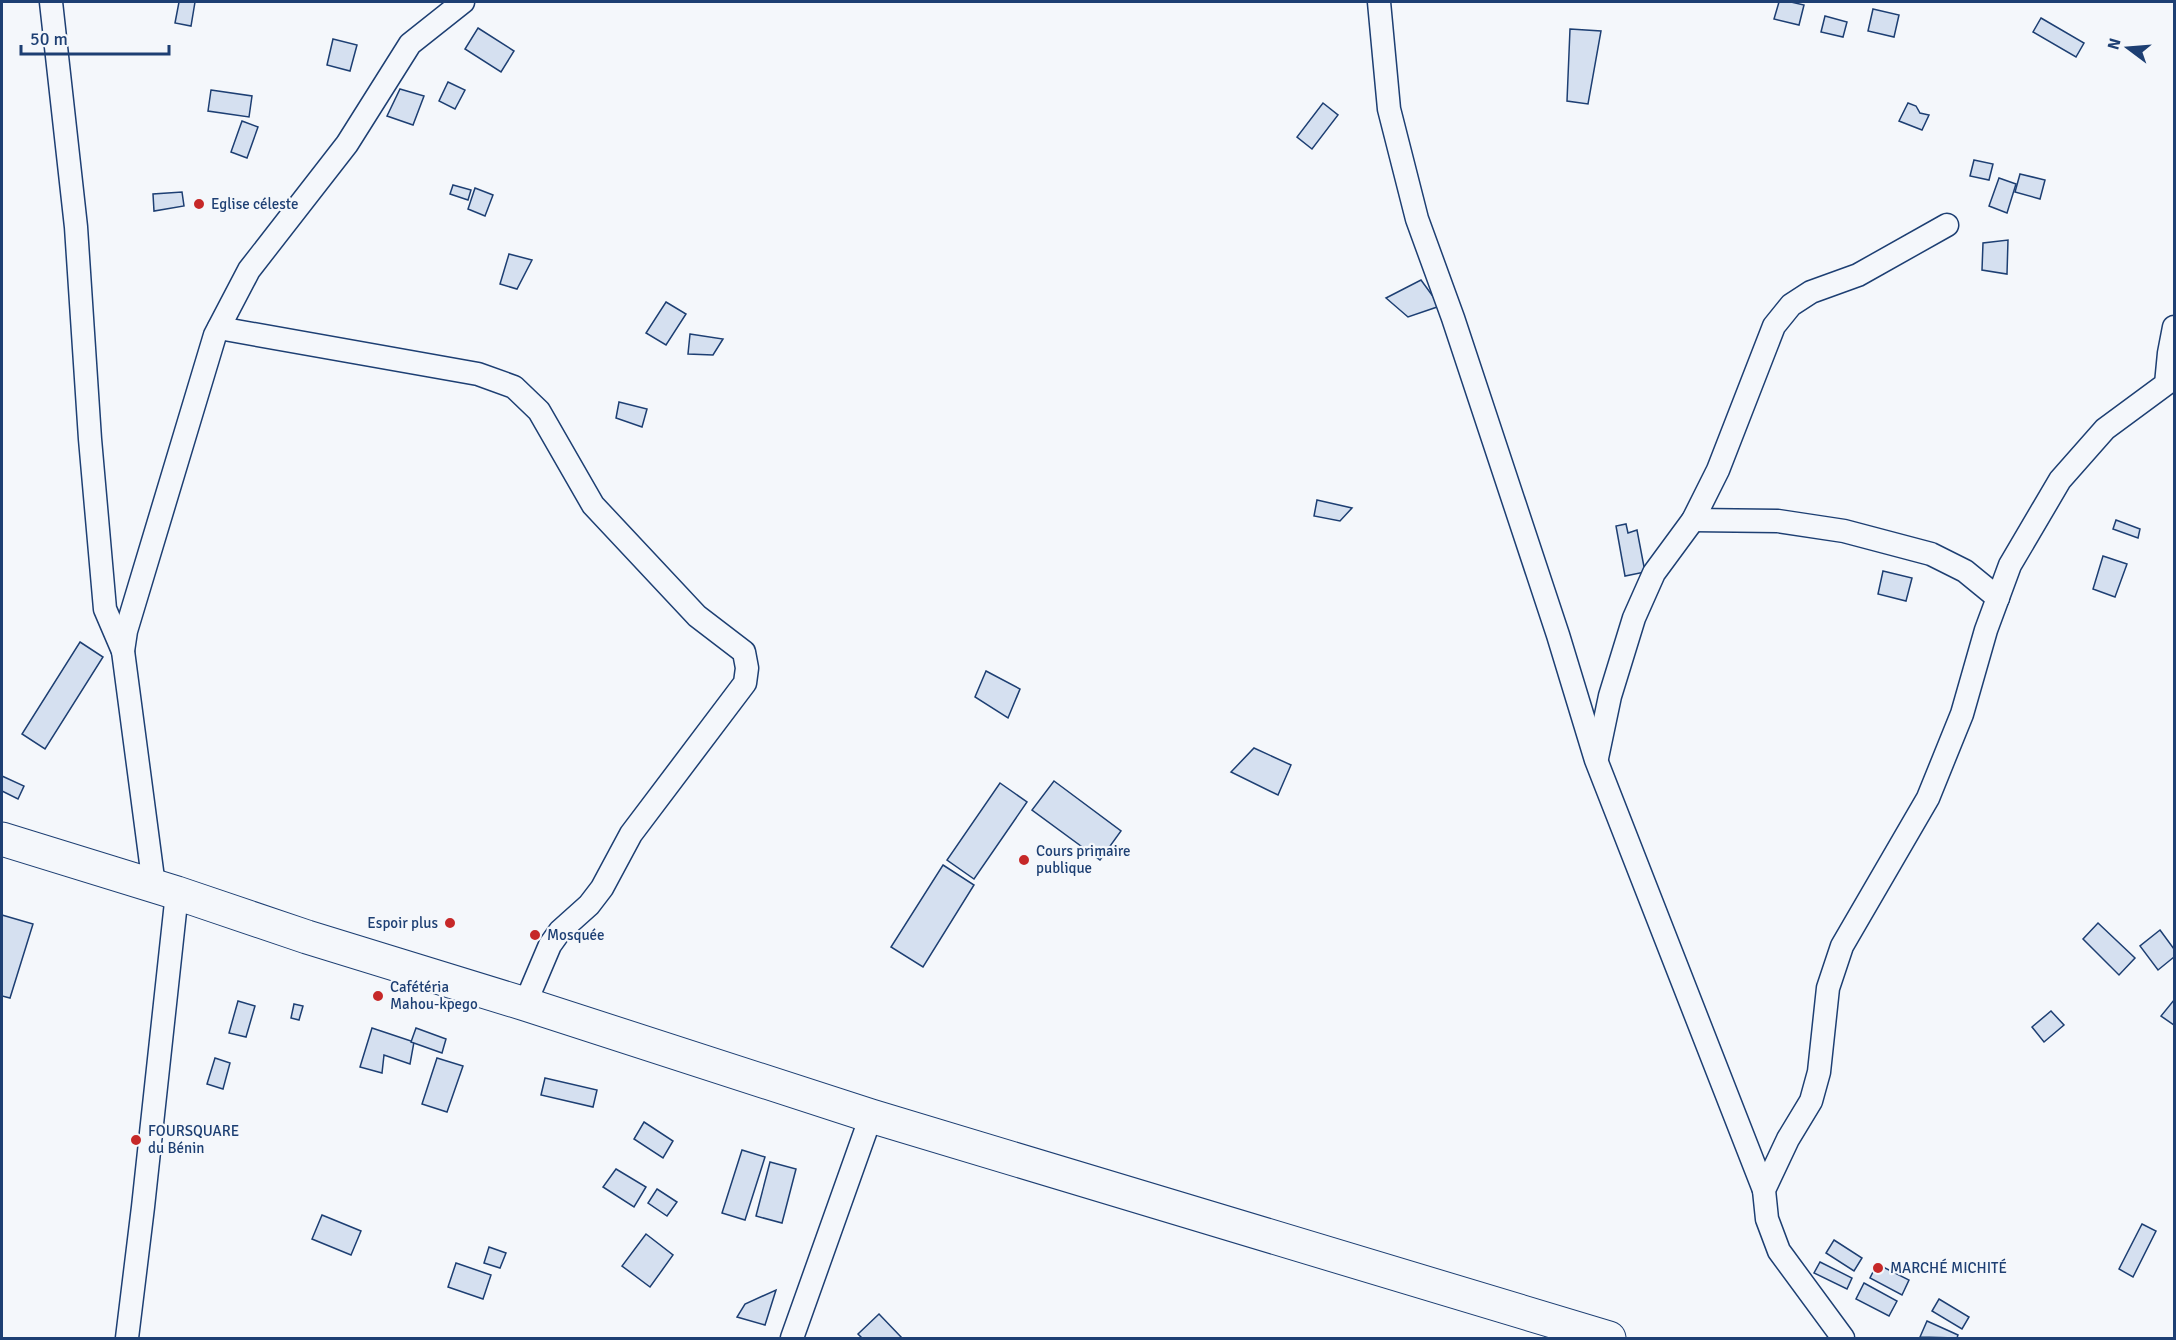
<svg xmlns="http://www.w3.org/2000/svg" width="2176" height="1340" font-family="Signika,sans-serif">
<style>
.building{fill:#d5e0f0;stroke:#1d3f73;stroke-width:1.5}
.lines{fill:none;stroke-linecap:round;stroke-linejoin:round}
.minor-casing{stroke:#1d3f73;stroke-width:25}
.highway-casing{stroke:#1d3f73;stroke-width:35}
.minor{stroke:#f4f7fb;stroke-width:22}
.highway{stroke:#f4f7fb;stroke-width:33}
.poi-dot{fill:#c62828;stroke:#f4f7fb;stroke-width:2}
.labels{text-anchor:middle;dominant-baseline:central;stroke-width:4.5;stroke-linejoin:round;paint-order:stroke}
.poi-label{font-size:15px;fill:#1d3f73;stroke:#f4f7fb;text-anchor:start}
</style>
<rect width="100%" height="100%" fill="#f4f7fb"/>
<g class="building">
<path d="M179 2H195L191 26 175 23Z"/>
<path d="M1779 2H1791L1804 5 1799 25 1774 19Z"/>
<path d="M1873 9 1899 15 1894 37 1868 31Z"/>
<path d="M1825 16 1847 22 1843 37 1821 32Z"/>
<path d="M2041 18 2084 43 2076 57 2033 32Z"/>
<path d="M478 28 514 51 501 72 465 49Z"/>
<path d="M1570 29 1601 31 1588 104 1567 101Z"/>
<path d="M333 39 357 45 350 71 327 65Z"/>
<path d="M448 82 465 90 455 109 439 101Z"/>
<path d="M400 89 424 96 413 125 387 116Z"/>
<path d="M211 90 252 96 249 117 208 111Z"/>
<path d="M1323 103 1338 115 1312 149 1297 137Z"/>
<path d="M1908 103 1916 106 1920 113 1929 115 1922 130 1899 121Z"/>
<path d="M242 121 258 127 247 158 231 152Z"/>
<path d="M1974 160 1993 164 1989 180 1970 176Z"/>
<path d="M2020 174 2045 180 2040 199 2015 192Z"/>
<path d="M1999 178 2016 184 2007 213 1989 206Z"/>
<path d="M453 185 471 190 468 200 450 194Z"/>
<path d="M475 188 493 195 485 216 468 209Z"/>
<path d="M182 192 184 206 154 211 153 194Z"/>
<path d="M2008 240 2007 274 1982 270 1983 243Z"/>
<path d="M509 254 532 260 517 289 500 284Z"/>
<path d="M1421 280 1440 306 1408 317 1386 298Z"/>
<path d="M666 302 686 314 666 345 646 333Z"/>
<path d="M690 334 723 339 713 355 688 354Z"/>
<path d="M619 402 647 409 642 427 616 418Z"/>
<path d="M1317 500 1352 508 1340 521 1314 516Z"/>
<path d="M2116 520 2140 529 2138 538 2113 529Z"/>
<path d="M1626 524 1628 533 1637 530 1645 572 1625 576 1616 526Z"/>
<path d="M2103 556 2127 564 2115 597 2093 589Z"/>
<path d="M1883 571 1912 578 1906 601 1878 594Z"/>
<path d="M80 642 103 657 45 749 22 734Z"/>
<path d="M986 671 1020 689 1008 718 975 697Z"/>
<path d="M1254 748 1291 765 1278 795 1231 772Z"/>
<path d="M2 776 24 786 18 799 2 791Z"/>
<path d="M1054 781 1121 831 1100 860 1032 810Z"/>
<path d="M1000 783 1027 802 974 879 947 860Z"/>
<path d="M943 865 974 885 923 967 891 947Z"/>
<path d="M2 915 33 924 10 998 2 996Z"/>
<path d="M2098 923 2135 958 2119 975 2083 939Z"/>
<path d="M2160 930 2174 949V957L2158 970 2140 946Z"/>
<path d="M2174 1000V1025L2161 1016Z"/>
<path d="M238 1001 255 1006 246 1037 229 1033Z"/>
<path d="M294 1004 303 1006 299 1020 291 1018Z"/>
<path d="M2051 1011 2064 1025 2044 1042 2032 1027Z"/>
<path d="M372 1028 414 1042 410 1064 384 1055 382 1073 360 1067Z"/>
<path d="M416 1028 446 1039 442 1053 411 1042Z"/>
<path d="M215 1058 230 1063 223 1089 207 1084Z"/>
<path d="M437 1058 463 1066 447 1112 422 1104Z"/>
<path d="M545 1078 597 1090 593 1107 541 1095Z"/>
<path d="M644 1122 673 1141 663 1158 634 1139Z"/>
<path d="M742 1150 765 1157 745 1220 722 1213Z"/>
<path d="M770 1162 796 1169 782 1223 756 1216Z"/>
<path d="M616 1169 646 1187 634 1207 603 1187Z"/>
<path d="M657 1189 677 1202 667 1216 648 1203Z"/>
<path d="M322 1215 361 1231 351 1255 312 1239Z"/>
<path d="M2142 1224 2156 1231 2133 1277 2119 1269Z"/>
<path d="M646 1234 673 1255 650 1287 622 1266Z"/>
<path d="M1834 1240 1862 1258 1854 1271 1826 1253Z"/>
<path d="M489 1247 506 1253 500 1268 484 1263Z"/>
<path d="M1820 1262 1852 1278 1847 1289 1814 1273Z"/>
<path d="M456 1263 491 1275 483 1299 448 1287Z"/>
<path d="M1877 1264 1909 1280 1902 1295 1870 1278Z"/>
<path d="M1864 1283 1897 1301 1889 1316 1856 1299Z"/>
<path d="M776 1290 765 1325 737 1317 745 1304Z"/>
<path d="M1939 1299 1969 1317 1962 1329 1932 1311Z"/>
<path d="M879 1314 902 1338H862L858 1334Z"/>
<path d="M1927 1321 1958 1335 1957 1338 1920 1337Z"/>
</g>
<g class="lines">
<g class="minor-casing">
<g id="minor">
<path d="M51 2 76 227 90 439 105 609 123 651"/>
<path d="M1379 2 1389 109 1417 219 1453 318 1558 635 1596 760 1764 1190"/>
<path d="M219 328 478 374 514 387 539 411 593 505 697 616 744 652 747 668 745 683 631 834 602 888 589 905 560 931 550 945 525 1004"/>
<path d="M1693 520 1778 521 1844 531 1931 554 1965 571 1998 598"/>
<path d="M1597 758 1610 696 1634 618 1654 573 1693 520 1718 470 1774 326 1791 305 1811 292 1858 275 1947 225"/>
<path d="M154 886 123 651 126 631 215 335 249 270 347 144 410 44 463 2"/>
<path d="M127 1338 143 1207 177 893"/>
<path d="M792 1338 871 1116"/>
<path d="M1843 1338 1779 1251 1767 1219 1764 1190 1788 1139 1811 1101 1819 1072 1828 988 1842 946 1928 798 1962 714 1986 630 2010 565 2060 480 2105 429 2166 384 2169 353 2174 327"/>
</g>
</g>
<g class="highway-casing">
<path id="highway" d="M2 839 177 893 307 937 525 1004 871 1116 1609 1338"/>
</g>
<use href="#minor" class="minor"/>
<use href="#highway" class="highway"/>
</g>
<g class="poi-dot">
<circle cx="199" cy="204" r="6"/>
<circle cx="1024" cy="860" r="6"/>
<circle cx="450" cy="923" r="6"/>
<circle cx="535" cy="935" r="6"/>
<circle cx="378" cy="996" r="6"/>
<circle cx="136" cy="1140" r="6"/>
<circle cx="1878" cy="1268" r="6"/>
</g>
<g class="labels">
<g class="poi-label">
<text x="211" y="204">Eglise céleste</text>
<text x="1036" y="851">Cours primaire<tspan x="1036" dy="17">publique</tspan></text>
<text x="438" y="923" text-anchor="end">Espoir plus</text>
<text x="547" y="935">Mosquée</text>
<text x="390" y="987">Cafétéria<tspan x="390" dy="17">Mahou-kpego</tspan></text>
<text x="148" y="1131">FOURSQUARE<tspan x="148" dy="17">du Bénin</tspan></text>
<text x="1890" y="1268">MARCHÉ MICHITÉ</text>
</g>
</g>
<rect width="2176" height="1340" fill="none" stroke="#1d3f73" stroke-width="6"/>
<g transform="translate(2128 48) rotate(286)" stroke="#f4f7fb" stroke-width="4.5" paint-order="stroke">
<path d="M0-4.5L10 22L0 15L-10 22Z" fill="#1d3f73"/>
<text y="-9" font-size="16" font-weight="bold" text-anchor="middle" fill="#1d3f73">N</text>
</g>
<path d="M21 45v9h148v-9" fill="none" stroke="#1d3f73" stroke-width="3"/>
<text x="30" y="45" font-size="18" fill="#1d3f73" stroke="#f4f7fb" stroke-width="4.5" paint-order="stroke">50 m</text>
</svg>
